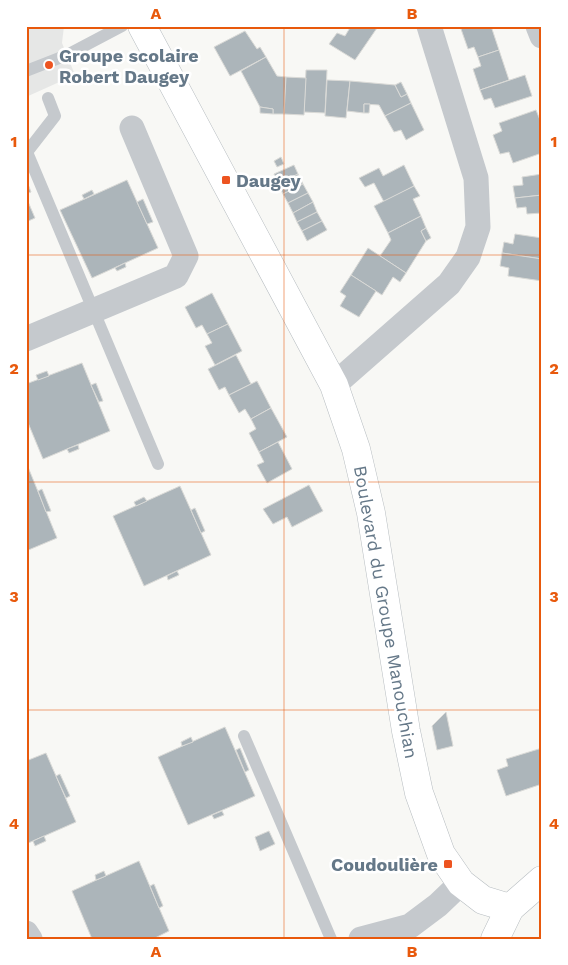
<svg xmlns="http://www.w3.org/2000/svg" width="568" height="965" font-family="'Work Sans',sans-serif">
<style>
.built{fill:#e6e7e6}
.building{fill:#acb5ba;stroke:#dadad7}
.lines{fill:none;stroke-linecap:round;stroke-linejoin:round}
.secondary-casing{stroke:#b7bdc1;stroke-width:29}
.lane{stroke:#c5c9cd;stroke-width:12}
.street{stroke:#c5c9cd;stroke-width:25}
.secondary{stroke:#fff;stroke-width:28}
.grid{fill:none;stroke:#e8590c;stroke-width:1;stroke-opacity:0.55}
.poi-dot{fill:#ed5420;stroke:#fff;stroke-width:2}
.labels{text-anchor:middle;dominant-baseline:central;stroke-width:5;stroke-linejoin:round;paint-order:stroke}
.poi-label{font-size:18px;font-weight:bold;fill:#657888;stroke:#fff;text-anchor:start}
.street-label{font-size:18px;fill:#657888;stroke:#fff}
.neatline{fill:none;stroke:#e8590c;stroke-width:2}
.grid-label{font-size:16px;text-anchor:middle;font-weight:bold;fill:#e8590c}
</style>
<rect width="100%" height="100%" fill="#f8f8f5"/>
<path class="built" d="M26 26H64L62 43 75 75 26 97Z"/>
<g class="building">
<path d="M351 26 377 28 355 60 329 44 337 33 345 36Z"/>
<path d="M469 26H491L499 50 478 57 474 47 468 49 461 29Z"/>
<path d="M245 31 257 49 260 47 266 57 230 76 214 47Z"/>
<path d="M499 50 509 80 480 90 473 69 481 66 478 57Z"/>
<path d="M266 57 277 76 286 77 284 114H273V109L260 107 241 71Z"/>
<path d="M306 70H327L325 113 304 112Z"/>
<path d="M525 75 532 96 495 108 491 98 484 100 480 90Z"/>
<path d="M286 77 306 78 304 115 284 114Z"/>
<path d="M327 80 350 81 346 118 325 116Z"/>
<path d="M350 81 395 85 401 97 407 94 411 103 385 116 379 105 364 104V113L347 111Z"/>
<path d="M401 82 407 94 401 97 395 85Z"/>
<path d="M411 103 424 130 406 140 401 130 394 132 385 116Z"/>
<path d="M364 104H370L369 113H364Z"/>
<path d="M260 107 273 109V114L260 113Z"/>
<path d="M536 110 542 125V153L513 163 509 152 500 154 493 135 502 131 499 123Z"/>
<path d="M281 157 284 164 277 167 274 161Z"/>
<path d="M294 165 298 174 278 184 274 174Z"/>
<path d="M404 165 414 186 384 202 374 183 365 187 359 178 379 168 383 176Z"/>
<path d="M298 174 303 184 283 194 278 184Z"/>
<path d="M542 174V195L515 198 513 186 523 185 522 177Z"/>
<path d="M26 179 31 192 26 194Z"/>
<path d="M127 180 158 248 92 278 60 210Z"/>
<path d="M303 184 308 193 288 203 283 194Z"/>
<path d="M414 186 420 196 413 199 421 216 388 233 374 206Z"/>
<path d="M92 190 94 194 84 199 82 195Z"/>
<path d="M308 193 313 202 293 213 288 203Z"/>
<path d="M542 195V213L527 214 526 207 517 208 515 198Z"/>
<path d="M26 197 35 218 26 222Z"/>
<path d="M143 199 153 222 147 224 137 202Z"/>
<path d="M313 202 317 212 297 222 293 213Z"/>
<path d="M317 212 322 221 302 231 297 222Z"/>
<path d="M421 216 426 228 421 231 426 241 406 273 380 256 391 240 388 233Z"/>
<path d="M322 221 327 230 307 241 302 231Z"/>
<path d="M426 228 431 238 426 241 421 231Z"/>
<path d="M515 234 542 238V259L502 253 504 242 513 244Z"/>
<path d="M368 248 406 273 400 282 393 277 382 295 351 275Z"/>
<path d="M502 253 542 259V281L508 276 509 268 500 266Z"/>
<path d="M125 263 126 267 117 271 115 268Z"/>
<path d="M351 275 376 291 359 317 340 306 346 296 340 292Z"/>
<path d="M212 293 228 324 207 334 202 325 196 328 185 307Z"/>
<path d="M228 324 242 351 215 365 205 346 212 343 207 334Z"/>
<path d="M236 355 251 384 229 395 225 387 219 390 208 369Z"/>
<path d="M82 363 110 431 43 459 26 418V384Z"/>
<path d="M47 371 49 376 38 380 36 375Z"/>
<path d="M257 381 271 408 251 419 245 409 239 413 229 395Z"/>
<path d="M96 383 103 401 99 402 91 385Z"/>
<path d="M271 408 287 437 259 452 249 433 256 429 251 419Z"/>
<path d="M278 442 292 469 267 483 257 465 264 462 259 452Z"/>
<path d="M78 445 79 449 69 453 67 449Z"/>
<path d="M28 467 57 538 26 551V468Z"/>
<path d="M309 485 323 511 292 527 287 517 273 524 263 509Z"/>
<path d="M180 486 211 555 144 586 113 516Z"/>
<path d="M42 489 51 511 46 512 38 491Z"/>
<path d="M144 497 147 501 136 506 134 502Z"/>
<path d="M195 508 205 531 201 533 191 510Z"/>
<path d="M177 571 179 575 168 580 167 576Z"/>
<path d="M446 712 453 746 437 750 432 726Z"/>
<path d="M225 727 255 796 188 825 158 757Z"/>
<path d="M191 737 193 742 182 746 181 742Z"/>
<path d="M240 748 249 770 245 772 236 750Z"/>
<path d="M542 748V784L506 796 497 770 508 766 506 759Z"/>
<path d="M46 753 76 822 26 844V761Z"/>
<path d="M60 774 70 796 66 798 56 776Z"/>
<path d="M222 811 224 815 214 819 212 815Z"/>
<path d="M269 831 275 844 260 851 255 837Z"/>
<path d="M44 836 46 841 35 846 33 841Z"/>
<path d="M139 861 169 931 153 939H92L72 891Z"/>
<path d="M104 871 106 876 96 880 95 875Z"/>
<path d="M154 884 163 906 159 908 150 886Z"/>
</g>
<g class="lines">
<g class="secondary-casing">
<g id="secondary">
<path d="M142 26 334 385 356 449 371 513 406 731 419 793 441 854 461 883 483 900 510 908"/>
<path d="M495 939 510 908 542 880"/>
</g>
</g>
<g class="lane">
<path d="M26 71 67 55 122 26"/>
<path d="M48 98 55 116 27 152 158 464"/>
<path d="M244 736 331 939"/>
</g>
<g class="street">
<path d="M538 26 542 36"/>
<path d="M26 339 176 276 186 256 132 128"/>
<path d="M334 385 449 284 468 257 478 227 476 178 429 26"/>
<path d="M26 933 30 939"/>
<path d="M361 939 410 926 438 905 461 883"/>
</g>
<use href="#secondary" class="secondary"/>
</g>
<path class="grid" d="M284 26V939M26 255H542M26 482H542M26 710H542"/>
<g class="poi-dot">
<circle cx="49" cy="65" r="5"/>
<rect x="221" y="175" width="10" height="10" rx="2.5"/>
<rect x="443" y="859" width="10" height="10" rx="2.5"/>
</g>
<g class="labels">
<g class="poi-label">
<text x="59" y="55">Groupe scolaire<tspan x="59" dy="21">Robert Daugey</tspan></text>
<text x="236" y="180">Daugey</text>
<text x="438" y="864" text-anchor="end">Coudoulière</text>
</g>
<g class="street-label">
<text transform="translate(386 612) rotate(80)">Boulevard du Groupe Manouchian</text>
</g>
</g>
<rect width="568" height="965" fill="none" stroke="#ffffff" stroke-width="55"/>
<rect x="28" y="28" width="512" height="910" class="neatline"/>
<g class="grid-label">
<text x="156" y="19">A</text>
<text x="412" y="19">B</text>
<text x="14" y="147">1</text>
<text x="554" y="147">1</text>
<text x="14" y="374">2</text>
<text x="554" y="374">2</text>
<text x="14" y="602">3</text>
<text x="554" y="602">3</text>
<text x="14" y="829">4</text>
<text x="554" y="829">4</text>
<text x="156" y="957">A</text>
<text x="412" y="957">B</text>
</g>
</svg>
